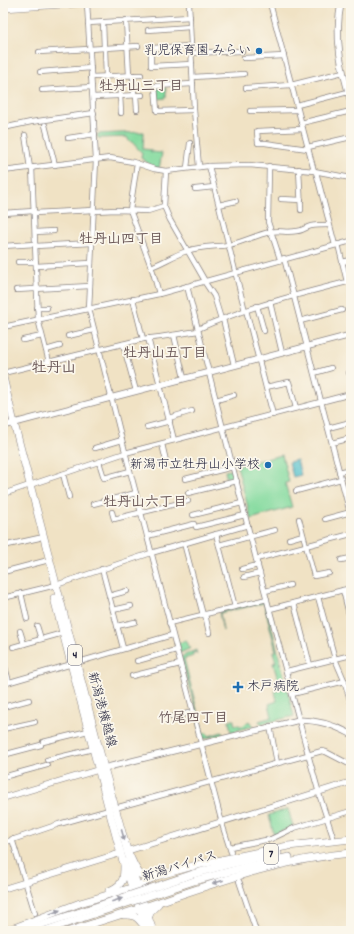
<svg xmlns="http://www.w3.org/2000/svg" width="354" height="934" font-family="Dekko,'Klee One',sans-serif">
<style>
.green{fill:#83da9e;stroke:#527e6c}
.water{fill:#54c1cc;stroke:#3b7284}
.lines{fill:none;stroke-linecap:round;stroke-linejoin:round}
.minor-casing{stroke:#898280;stroke-width:6}
.tertiary-casing{stroke:#898280;stroke-width:7}
.primary-casing{stroke:#898280;stroke-width:8}
.trunk-casing{stroke:#898280;stroke-width:8}
.minor{stroke:#fff;stroke-width:4.5}
.tertiary{stroke:#fff;stroke-width:5.5}
.primary{stroke:#fff;stroke-width:7}
.trunk{stroke:#fff;stroke-width:7}
.trunk-bridge-casing{stroke:#898280;stroke-width:8;stroke-linecap:butt}
.trunk-bridge{stroke:#fff;stroke-width:7}
.oneway{fill:#9c9ca7}
.poi-dot{fill:#1f6fb2;stroke:#fbf7ec;stroke-width:1.5}
.labels{text-anchor:middle;dominant-baseline:central;stroke-width:3.5;stroke-linejoin:round;paint-order:stroke}
.shield{fill:#fbf7ec;stroke:#636270;stroke-width:1}
.shield-label{font-size:12px;font-weight:bold;fill:#22223b}
.poi-label{font-size:13px;fill:#22223b;stroke:#fbf7ec;text-anchor:end}
.street-label{font-size:13px;fill:#22223b;stroke:#fbf7ec}
.neighbourhood-label{font-size:14px;font-weight:bold;fill:#685555;stroke:#fbf7ec}
.quarter-label{font-size:15px;font-weight:bold;fill:#685555;stroke:#fbf7ec}
</style>
<rect width="100%" height="100%" fill="#fbf7ec"/>
<filter id="ink" filterUnits="userSpaceOnUse"><feTurbulence type="fractalNoise" baseFrequency=".025" numOctaves="2"/><feDisplacementMap in="SourceGraphic" scale="8" xChannelSelector="R" yChannelSelector="G"/><feConvolveMatrix kernelMatrix="1 2 1 2 8 2 1 2 1" color-interpolation-filters="sRGB"/></filter>
<filter id="wash" filterUnits="userSpaceOnUse"><feTurbulence type="fractalNoise" baseFrequency=".012" numOctaves="4" result="noise"/><feDisplacementMap in="SourceGraphic" scale="16" xChannelSelector="R" yChannelSelector="G"/><feGaussianBlur stdDeviation="0.9" result="paint"/><feColorMatrix in="noise" values="0 0 0 0 0 0 0 0 0 0 0 0 0 0 0 0 0 1.4 0 .05"/><feComposite in="paint" operator="in"/></filter>
<g filter="url(#wash)">
<rect width="100%" height="100%" fill="#f0e2c4"/>
<g class="green">
<path d="M157 88H166V98L157 99Z"/>
<path d="M144 132 143 149 151 150V152L162 153 159 169 152 166 141 158 142 153 132 142 129 141 127 137 98 138 97 134Z"/>
<path d="M282 455 289 482 285 483 292 507 251 519 237 466Z"/>
<path d="M230 470 233 472 234 480 227 481 225 471Z"/>
<path d="M265 601 294 716 261 724 259 721 272 717 269 704 277 701 275 691 281 690 273 663 276 662 273 652 276 651 264 603 220 613 223 631 219 612Z"/>
<path d="M186 641 188 647 191 648 180 653 178 643Z"/>
<path d="M196 650 197 655 196 652 193 653V656L184 659 199 718H198L181 657Z"/>
<path d="M199 719 203 733H207L209 736 222 732 223 734 203 739 198 720Z"/>
<path d="M229 720H234V724C246 727 240 727 249 721L253 726 231 732Z"/>
<path d="M288 809 293 826 274 835 269 815Z"/>
</g>
<path class="water" d="M297 460 301 475 293 477 289 462Z"/>
</g>
<g filter="url(#ink)">
<g class="lines">
<g class="minor-casing">
<g id="minor">
<path d="M87 3 96 160 89 309 122 440 223 827 231 852"/>
<path d="M189 3 194 110 199 167"/>
<path d="M270 3 314 171"/>
<path d="M126 20 129 75"/>
<path d="M103 22 104 48"/>
<path d="M88 23 190 17"/>
<path d="M148 30 190 27"/>
<path d="M191 46 151 48V66L192 64"/>
<path d="M105 48 106 77"/>
<path d="M39 52 138 46"/>
<path d="M191 53 242 51"/>
<path d="M244 58 284 56"/>
<path d="M40 72 91 68"/>
<path d="M133 75 134 95"/>
<path d="M119 76 121 113"/>
<path d="M91 77 141 75"/>
<path d="M193 77 244 74"/>
<path d="M193 84 155 86 157 111 194 110"/>
<path d="M246 88 291 85 343 72"/>
<path d="M42 90 92 87"/>
<path d="M136 95 137 110"/>
<path d="M93 97 142 95"/>
<path d="M297 105 348 92"/>
<path d="M250 111 298 110"/>
<path d="M301 123 351 111"/>
<path d="M45 125 55 165"/>
<path d="M3 128 31 122 94 113"/>
<path d="M303 129 257 131 258 143H265L308 149"/>
<path d="M25 135 30 168"/>
<path d="M68 138 95 134"/>
<path d="M308 147 351 137"/>
<path d="M137 163 130 210 153 272 159 294"/>
<path d="M209 166 245 311"/>
<path d="M269 166 268 222 280 259"/>
<path d="M32 167 38 319"/>
<path d="M187 168 190 143"/>
<path d="M299 169 301 210"/>
<path d="M3 171 110 158 133 162 154 169 166 171 209 166 249 165 314 171 351 178"/>
<path d="M166 171 164 206 170 220 205 281"/>
<path d="M316 172 335 245"/>
<path d="M195 189 214 187"/>
<path d="M281 199 301 200"/>
<path d="M219 205 236 201"/>
<path d="M94 211 116 210 148 211 164 206"/>
<path d="M3 213 34 211"/>
<path d="M34 213 94 210"/>
<path d="M35 232 54 231"/>
<path d="M338 244 347 282"/>
<path d="M3 246 35 244"/>
<path d="M35 246 92 243"/>
<path d="M284 258 351 517"/>
<path d="M18 262H36"/>
<path d="M342 262 351 260"/>
<path d="M36 266 91 263"/>
<path d="M151 267C164 262 174 255 187 251 201 246 215 247 229 245 243 242 256 235 270 232 279 230 287 233 297 231 302 231 306 227 311 226 317 225 323 225 329 225"/>
<path d="M204 281 214 296 221 319"/>
<path d="M187 286 256 559 308 754 320 797 333 837"/>
<path d="M16 290 90 286"/>
<path d="M133 299 143 339"/>
<path d="M270 302 282 353"/>
<path d="M257 306 264 331"/>
<path d="M37 308H47"/>
<path d="M246 310 273 415"/>
<path d="M38 319 49 362"/>
<path d="M223 319 234 365"/>
<path d="M300 321 342 310"/>
<path d="M3 327 159 294 351 241"/>
<path d="M198 329C247 307 299 294 351 281"/>
<path d="M174 335 184 378"/>
<path d="M68 336 94 330"/>
<path d="M148 338 174 440"/>
<path d="M23 340 42 336"/>
<path d="M123 344 136 391"/>
<path d="M46 350 60 346"/>
<path d="M3 373 143 339 160 337 198 331"/>
<path d="M314 373 331 368"/>
<path d="M349 373 351 372"/>
<path d="M266 387 289 382 296 408"/>
<path d="M216 400 234 395"/>
<path d="M3 401H4"/>
<path d="M169 418 192 411"/>
<path d="M147 427 170 421"/>
<path d="M328 428 351 422"/>
<path d="M332 443 351 438"/>
<path d="M162 444 166 461"/>
<path d="M95 448 122 440"/>
<path d="M99 462 104 478 130 471"/>
<path d="M339 472 351 469"/>
<path d="M63 474 69 497"/>
<path d="M185 479 233 467"/>
<path d="M296 491 341 479"/>
<path d="M188 493 237 481"/>
<path d="M3 494 125 453 351 394"/>
<path d="M93 504 136 493"/>
<path d="M112 512 114 519 188 501"/>
<path d="M193 515 242 503"/>
<path d="M299 519 314 576 329 573"/>
<path d="M325 519 351 512"/>
<path d="M196 527 245 515"/>
<path d="M216 534 235 607"/>
<path d="M147 536 194 524"/>
<path d="M289 539 303 535"/>
<path d="M184 543 203 615"/>
<path d="M219 545 275 530"/>
<path d="M3 546 39 538"/>
<path d="M256 559 351 534"/>
<path d="M341 560 351 558"/>
<path d="M102 569 123 648"/>
<path d="M242 569 258 565"/>
<path d="M3 572 45 561"/>
<path d="M244 577 260 573"/>
<path d="M343 590 351 622"/>
<path d="M265 591 290 585"/>
<path d="M21 593 27 619"/>
<path d="M109 596 127 591"/>
<path d="M318 597 335 659 344 680 351 703"/>
<path d="M3 598 56 585 151 553 248 525"/>
<path d="M294 603 310 665"/>
<path d="M270 609 351 588"/>
<path d="M113 610 131 606"/>
<path d="M205 614 209 633"/>
<path d="M169 623 267 599"/>
<path d="M37 626 41 639"/>
<path d="M117 626 135 622"/>
<path d="M20 631 24 644"/>
<path d="M13 647 63 633"/>
<path d="M3 659 9 682"/>
<path d="M137 661 176 650"/>
<path d="M287 671 351 655"/>
<path d="M132 676 180 664"/>
<path d="M3 684 172 635"/>
<path d="M292 694 345 681"/>
<path d="M3 707 29 700"/>
<path d="M172 717 193 712"/>
<path d="M270 726 277 763"/>
<path d="M3 729 35 722"/>
<path d="M43 742 88 731"/>
<path d="M3 755 41 745"/>
<path d="M47 760 93 749"/>
<path d="M3 777 47 765"/>
<path d="M115 808 322 751 326 752 351 765"/>
<path d="M12 839 35 913"/>
<path d="M3 843 59 824 109 810"/>
<path d="M230 847 271 839 294 828 351 811"/>
<path d="M239 881 256 931"/>
</g>
</g>
<g class="tertiary-casing">
<g id="tertiary">
<path d="M341 3C334 39 341 67 351 102"/>
<path d="M3 426 351 335"/>
<path d="M3 798 108 767 299 720C319 720 334 725 351 734"/>
<path d="M127 851 351 782"/>
<path d="M3 889 121 853"/>
</g>
</g>
<g class="primary-casing">
<g id="primary">
<path d="M3 8 78 3"/>
<path d="M3 377 14 423 104 768 136 882 153 931"/>
<path d="M54 598 109 810 122 858 146 927"/>
</g>
</g>
<g class="trunk-casing">
<g id="trunk">
<path d="M127 851C132 858 135 873 143 876 147 877 152 876 156 876"/>
<path d="M193 874 226 865 278 853"/>
<path d="M194 881 246 867 289 857"/>
<path d="M109 891C125 884 124 878 124 862"/>
<path d="M124 915C137 914 138 919 146 928"/>
<path d="M148 918 151 911 158 904"/>
<path d="M6 931 80 903 138 886 156 876 197 865 288 846 351 839"/>
<path d="M21 931 80 912"/>
<path d="M44 931 82 918"/>
<path d="M69 931C98 922 127 913 156 903 221 881 282 859 351 853"/>
</g>
</g>
<use href="#minor" class="minor"/>
<use href="#tertiary" class="tertiary"/>
<use href="#primary" class="primary"/>
<use href="#trunk" class="trunk"/>
<g class="trunk-bridge-casing">
<g id="trunk-bridge">
<path d="M80 912 193 874"/>
<path d="M82 918 194 881"/>
</g>
</g>
<use href="#trunk-bridge" class="trunk-bridge"/>
</g>
<defs><path id="oneway-solid" d="M-6-.8H1V-3.2L6.5 0L1 3.2V.8H-6Z"/></defs>
<g class="oneway">
<use href="#oneway-solid" transform="translate(123 835) rotate(74)"/>
<use href="#oneway-solid" transform="translate(218 882) rotate(163)"/>
<use href="#oneway-solid" transform="translate(117 900) rotate(-18)"/>
<use href="#oneway-solid" transform="translate(55 912) rotate(-21)"/>
</g>
</g>
<g class="poi-dot">
<circle cx="259" cy="51" r="4"/>
<circle cx="268" cy="465" r="4"/>
<path d="M236 681h4v4h4v4h-4v4h-4v-4h-4v-4h4z"/>
</g>
<g class="labels">
<g class="shield">
<rect x="68" y="645" width="14" height="20" rx="3"/>
<rect x="264" y="844" width="14" height="20" rx="3"/>
</g>
<g class="shield-label">
<text x="75" y="655">4</text>
<text x="271" y="854">7</text>
</g>
<g class="poi-label">
<text x="251" y="51">乳児保育園 みらい</text>
<text x="260" y="465">新潟市立牡丹山小学校</text>
<text x="247" y="687" text-anchor="start">木戸病院</text>
</g>
<g class="street-label">
<text transform="translate(101 710) rotate(75)">新潟港横越線</text>
<text transform="translate(180 867) rotate(-17)">新潟バイパス</text>
</g>
<g class="neighbourhood-label">
<text x="141" y="87">牡丹山三丁目</text>
<text x="121" y="240">牡丹山四丁目</text>
<text x="165" y="354">牡丹山五丁目</text>
<text x="145" y="503">牡丹山六丁目</text>
<text x="193" y="719">竹尾四丁目</text>
</g>
<g class="quarter-label">
<text x="54" y="369">牡丹山</text>
</g>
</g>
<rect width="354" height="934" fill="none" stroke="#fbf7ec" stroke-width="16"/>
</svg>
